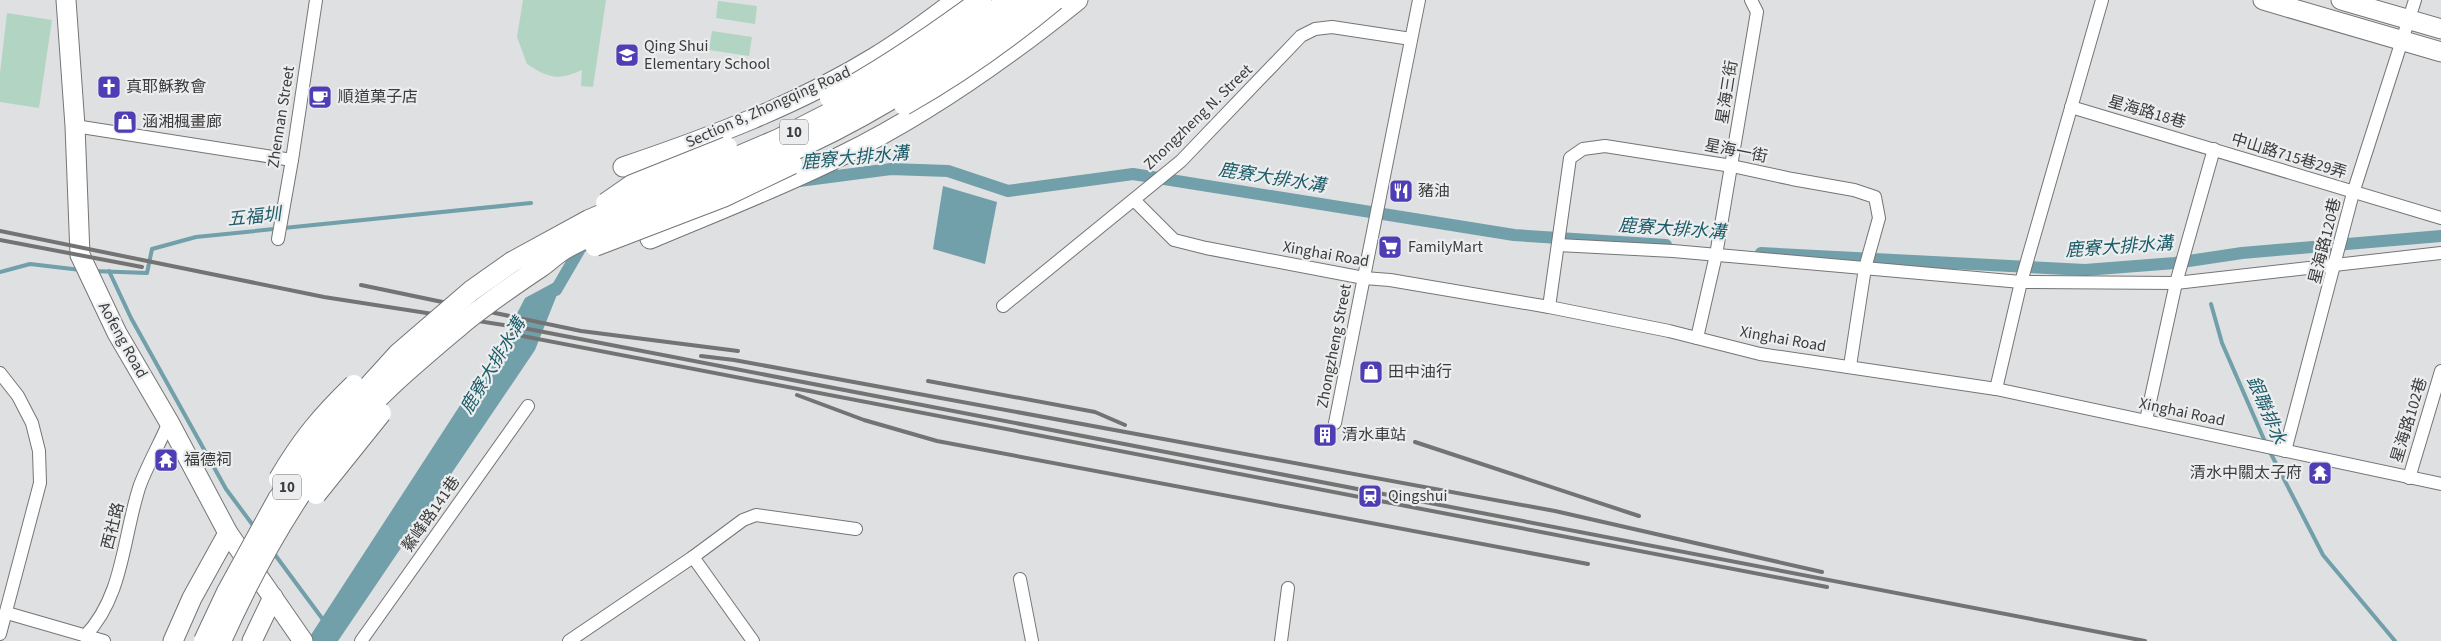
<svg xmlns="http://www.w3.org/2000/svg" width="2441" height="641" font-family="'Source Sans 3','Noto Sans TC',sans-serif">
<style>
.green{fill:#b2d4c3}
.water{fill:#719faa}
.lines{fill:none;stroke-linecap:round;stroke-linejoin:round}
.stream{stroke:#719faa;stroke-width:4}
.canal{stroke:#719faa;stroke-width:12}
.street-casing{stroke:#757576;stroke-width:14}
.secondary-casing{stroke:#757576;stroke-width:21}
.street{stroke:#fff;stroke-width:12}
.secondary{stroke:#fff;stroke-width:19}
.rail{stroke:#737373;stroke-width:4}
.primary-bridge-casing{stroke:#757576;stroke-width:22;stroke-linecap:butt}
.primary-bridge{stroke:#fff;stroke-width:20}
.labels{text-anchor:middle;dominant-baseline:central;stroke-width:4.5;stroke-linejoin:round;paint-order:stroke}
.shield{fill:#ecedee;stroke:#717171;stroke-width:1}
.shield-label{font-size:15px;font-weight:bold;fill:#3c3c3c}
.poi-label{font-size:16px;fill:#3c3c3c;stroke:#ecedee;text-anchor:start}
.street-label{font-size:16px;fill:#3c3c3c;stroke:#ecedee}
.water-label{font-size:18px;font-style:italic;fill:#1d5c69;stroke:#ecedee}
</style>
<rect width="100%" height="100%" fill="#dfe0e1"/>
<g class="green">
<path d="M523 0H606L593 87 581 86 582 70C557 81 549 78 527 64L517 37Z"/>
<path d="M718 1 757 6 755 24 716 18Z"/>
<path d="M7 13 52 20 39 108 0 102V73Z"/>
<path d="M712 31 752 37 749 56 709 50Z"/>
</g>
<g class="water">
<path d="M943 186 997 202 985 264 933 249Z"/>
<path d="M564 277 535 350 338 641H307L507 333 525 298Z"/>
</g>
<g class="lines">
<g class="stream">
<path d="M93 271 147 273 152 249 196 237 531 203"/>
<path d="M109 271 131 318 226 489 255 528"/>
<path d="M0 272 30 264 81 270"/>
<path d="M2211 304 2222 343 2266 444"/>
<path d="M2269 450 2323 555 2395 641"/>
<path d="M273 552 324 621"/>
</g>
<g class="canal">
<path d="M799 181 891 169 948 171 1008 191 1133 174 1514 235 1666 245"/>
<path d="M1761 253 2085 270 2175 263 2242 253 2441 236"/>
<path d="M556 290 581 247 588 244"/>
</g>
<g class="street-casing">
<g id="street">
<path d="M2071 107 2441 218"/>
<path d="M75 126 292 160"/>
<path d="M1134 200 1174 240 1206 248 1364 278 1390 280 1549 307 1669 331 1760 354 1996 389 2441 484"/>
<path d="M278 239 292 160 316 0"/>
<path d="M1558 245 1673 251 2021 282 2176 283 2441 253"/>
<path d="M1003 306 1181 161 1301 36 1315 29 1332 27 1411 39"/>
<path d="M1549 307 1570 158 1583 149 1605 146 1732 166 1792 179 1854 190 1875 197 1879 218 1865 268 1850 366"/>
<path d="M1697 338 1716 255 1757 12 1751 0"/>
<path d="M0 373 18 396 32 423 39 451 40 483 0 634"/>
<path d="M1996 389 2021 282 2102 0"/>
<path d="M2146 420 2176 283 2214 149"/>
<path d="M1335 423 1419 0"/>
<path d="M2285 451 2353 193 2415 0"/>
<path d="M2409 478 2441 371"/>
<path d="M693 557 743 520 756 515 856 529"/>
<path d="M1020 579 1032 641"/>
<path d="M7 613 104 641"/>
<path d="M85 636C124 596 123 535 140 485 148 464 160 443 169 422"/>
<path d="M361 641 528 406"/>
<path d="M569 641 693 557 753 641"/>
<path d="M1281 641 1288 588"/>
</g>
</g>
<g class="secondary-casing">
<g id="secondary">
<path d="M66 0 75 126 80 255 117 333 169 422 228 533 303 641"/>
<path d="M2263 0 2441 52"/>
<path d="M2341 0 2441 29"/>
<path d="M623 167C709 138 797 105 875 57 903 40 930 20 956 0"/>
<path d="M650 239C714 212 779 187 841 156 925 115 1006 58 1078 0"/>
<path d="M173 641 192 598 228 533"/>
<path d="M252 641 273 597"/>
</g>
</g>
<use href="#street" class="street"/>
<use href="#secondary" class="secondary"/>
<g class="rail">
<path d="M0 231 324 297 523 328 2145 641"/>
<path d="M0 240 142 267"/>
<path d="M361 285 581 331 738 351"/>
<path d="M507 333 1827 587"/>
<path d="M701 356 734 360 1555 511 1822 572"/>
<path d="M928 381 1095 412 1125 425"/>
<path d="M797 395 864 420 937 441 1588 564"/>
<path d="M1415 442 1639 516"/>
</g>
<g class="primary-bridge-casing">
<g id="primary-bridge">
<path d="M830 98C883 70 932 36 981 0"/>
<path d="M904 105C957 75 1008 39 1055 0"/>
<path d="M606 203 632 185 727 147"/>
<path d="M595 246 723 197 792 164"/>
<path d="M279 479C302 440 321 417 354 385"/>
<path d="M316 494 381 413"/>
<path d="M204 641 227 592 278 499 330 429 399 353 471 291 512 262 589 220 779 139 871 92 934 54 1009 0"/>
<path d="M221 641C251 574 288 507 333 448 370 400 418 361 464 322 489 302 515 284 542 266 550 260 558 252 568 247 643 207 725 181 803 146 882 109 965 56 1032 0"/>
</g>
</g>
<use href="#primary-bridge" class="primary-bridge"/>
</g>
<defs>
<g id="school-square" transform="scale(1.25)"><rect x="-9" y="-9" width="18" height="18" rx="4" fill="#4d3eb5" stroke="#ecedee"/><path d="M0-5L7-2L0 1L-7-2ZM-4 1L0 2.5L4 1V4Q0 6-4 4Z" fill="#fff"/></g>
<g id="church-square" transform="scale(1.25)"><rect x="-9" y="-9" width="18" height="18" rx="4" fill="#4d3eb5" stroke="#ecedee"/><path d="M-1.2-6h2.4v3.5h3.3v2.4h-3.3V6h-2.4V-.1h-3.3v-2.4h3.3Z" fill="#fff"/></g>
<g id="cafe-square" transform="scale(1.25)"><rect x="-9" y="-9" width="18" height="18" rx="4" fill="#4d3eb5" stroke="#ecedee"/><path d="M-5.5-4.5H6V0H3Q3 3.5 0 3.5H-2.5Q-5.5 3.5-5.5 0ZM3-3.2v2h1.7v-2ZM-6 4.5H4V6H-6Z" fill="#fff"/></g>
<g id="shop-square" transform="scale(1.25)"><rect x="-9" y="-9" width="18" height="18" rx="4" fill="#4d3eb5" stroke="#ecedee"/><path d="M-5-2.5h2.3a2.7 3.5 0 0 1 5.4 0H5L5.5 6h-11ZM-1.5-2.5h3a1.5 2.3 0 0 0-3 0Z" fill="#fff"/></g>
<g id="restaurant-square" transform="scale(1.25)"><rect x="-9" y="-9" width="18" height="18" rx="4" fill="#4d3eb5" stroke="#ecedee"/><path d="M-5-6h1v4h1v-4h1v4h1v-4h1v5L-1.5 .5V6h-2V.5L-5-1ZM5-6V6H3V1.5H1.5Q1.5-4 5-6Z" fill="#fff"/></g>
<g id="supermarket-square" transform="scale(1.25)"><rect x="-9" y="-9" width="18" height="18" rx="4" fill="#4d3eb5" stroke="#ecedee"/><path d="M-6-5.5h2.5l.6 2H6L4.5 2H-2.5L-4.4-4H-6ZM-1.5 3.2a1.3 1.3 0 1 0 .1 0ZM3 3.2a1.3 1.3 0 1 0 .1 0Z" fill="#fff"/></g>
<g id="building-square" transform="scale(1.25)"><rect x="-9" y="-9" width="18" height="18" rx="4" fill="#4d3eb5" stroke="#ecedee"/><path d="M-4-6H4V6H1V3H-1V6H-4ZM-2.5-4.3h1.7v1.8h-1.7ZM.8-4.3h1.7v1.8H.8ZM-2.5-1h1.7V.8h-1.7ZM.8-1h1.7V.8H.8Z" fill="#fff"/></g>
<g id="temple-square" transform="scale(1.25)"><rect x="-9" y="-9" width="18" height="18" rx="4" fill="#4d3eb5" stroke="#ecedee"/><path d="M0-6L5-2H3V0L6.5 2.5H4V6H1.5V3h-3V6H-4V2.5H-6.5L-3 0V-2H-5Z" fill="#fff"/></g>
<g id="station-square" transform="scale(1.25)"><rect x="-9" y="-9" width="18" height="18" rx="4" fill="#4d3eb5" stroke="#ecedee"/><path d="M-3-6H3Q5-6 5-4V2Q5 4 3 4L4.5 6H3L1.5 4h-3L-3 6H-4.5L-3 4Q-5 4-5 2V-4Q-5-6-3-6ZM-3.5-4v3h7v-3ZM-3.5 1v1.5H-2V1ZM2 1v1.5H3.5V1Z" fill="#fff"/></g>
</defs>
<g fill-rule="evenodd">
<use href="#school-square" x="627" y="55"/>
<use href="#church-square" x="109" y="87"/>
<use href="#cafe-square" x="320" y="97"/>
<use href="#shop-square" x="125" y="122"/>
<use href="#restaurant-square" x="1401" y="191"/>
<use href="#supermarket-square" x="1390" y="247"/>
<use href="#shop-square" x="1371" y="372"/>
<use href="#building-square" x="1325" y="435"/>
<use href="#temple-square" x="166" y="460"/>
<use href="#temple-square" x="2320" y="473"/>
<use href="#station-square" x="1370" y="496"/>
</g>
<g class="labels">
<g class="shield">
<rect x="780" y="119.5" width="28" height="25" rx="4"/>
<rect x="273" y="474.5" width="28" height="25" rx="4"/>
</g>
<g class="shield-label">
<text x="794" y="132">10</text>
<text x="287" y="487">10</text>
</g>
<g class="poi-label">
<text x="644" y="46">Qing Shui<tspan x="644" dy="18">Elementary School</tspan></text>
<text x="126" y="87">真耶穌教會</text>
<text x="338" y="97">順道菓子店</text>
<text x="142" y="122">涵湘楓畫廊</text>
<text x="1418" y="191">豬油</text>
<text x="1408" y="247">FamilyMart</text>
<text x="1388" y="372">田中油行</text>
<text x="1342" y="435">清水車站</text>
<text x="184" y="460">福德祠</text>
<text x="2302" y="473" text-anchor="end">清水中關太子府</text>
<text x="1388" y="496">Qingshui</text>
</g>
<g class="street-label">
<text transform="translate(1727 92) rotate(-81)">星海三街</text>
<text transform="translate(768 107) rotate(-24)">Section 8, Zhongqing Road</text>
<text transform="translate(2147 112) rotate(16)">星海路18巷</text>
<text transform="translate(281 117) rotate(-81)">Zhennan Street</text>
<text transform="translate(1198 117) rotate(-44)">Zhongzheng N. Street</text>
<text transform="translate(1736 151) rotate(11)">星海一街</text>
<text transform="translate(2289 156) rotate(17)">中山路715巷29弄</text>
<text transform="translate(2325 241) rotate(-76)">星海路120巷</text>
<text transform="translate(1326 254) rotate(10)">Xinghai Road</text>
<text transform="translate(1783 339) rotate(10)">Xinghai Road</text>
<text transform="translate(123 340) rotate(61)">Aofeng Road</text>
<text transform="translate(1334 346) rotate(-79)">Zhongzheng Street</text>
<text transform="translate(2182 412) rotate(12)">Xinghai Road</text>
<text transform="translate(2409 420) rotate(-73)">星海路102巷</text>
<text transform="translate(431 514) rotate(-55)">鰲峰路141巷</text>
<text transform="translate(113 526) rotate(-76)">西社路</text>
</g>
<g class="water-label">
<text transform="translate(855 158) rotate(-5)">鹿寮大排水溝</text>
<text transform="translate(1272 178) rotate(9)">鹿寮大排水溝</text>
<text transform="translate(254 217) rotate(-6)">五福圳</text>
<text transform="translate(1672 229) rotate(4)">鹿寮大排水溝</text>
<text transform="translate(2119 247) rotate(-4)">鹿寮大排水溝</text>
<text transform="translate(493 366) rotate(-59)">鹿寮大排水溝</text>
<text transform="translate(2266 410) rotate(67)">銀聯排水</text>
</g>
</g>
</svg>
